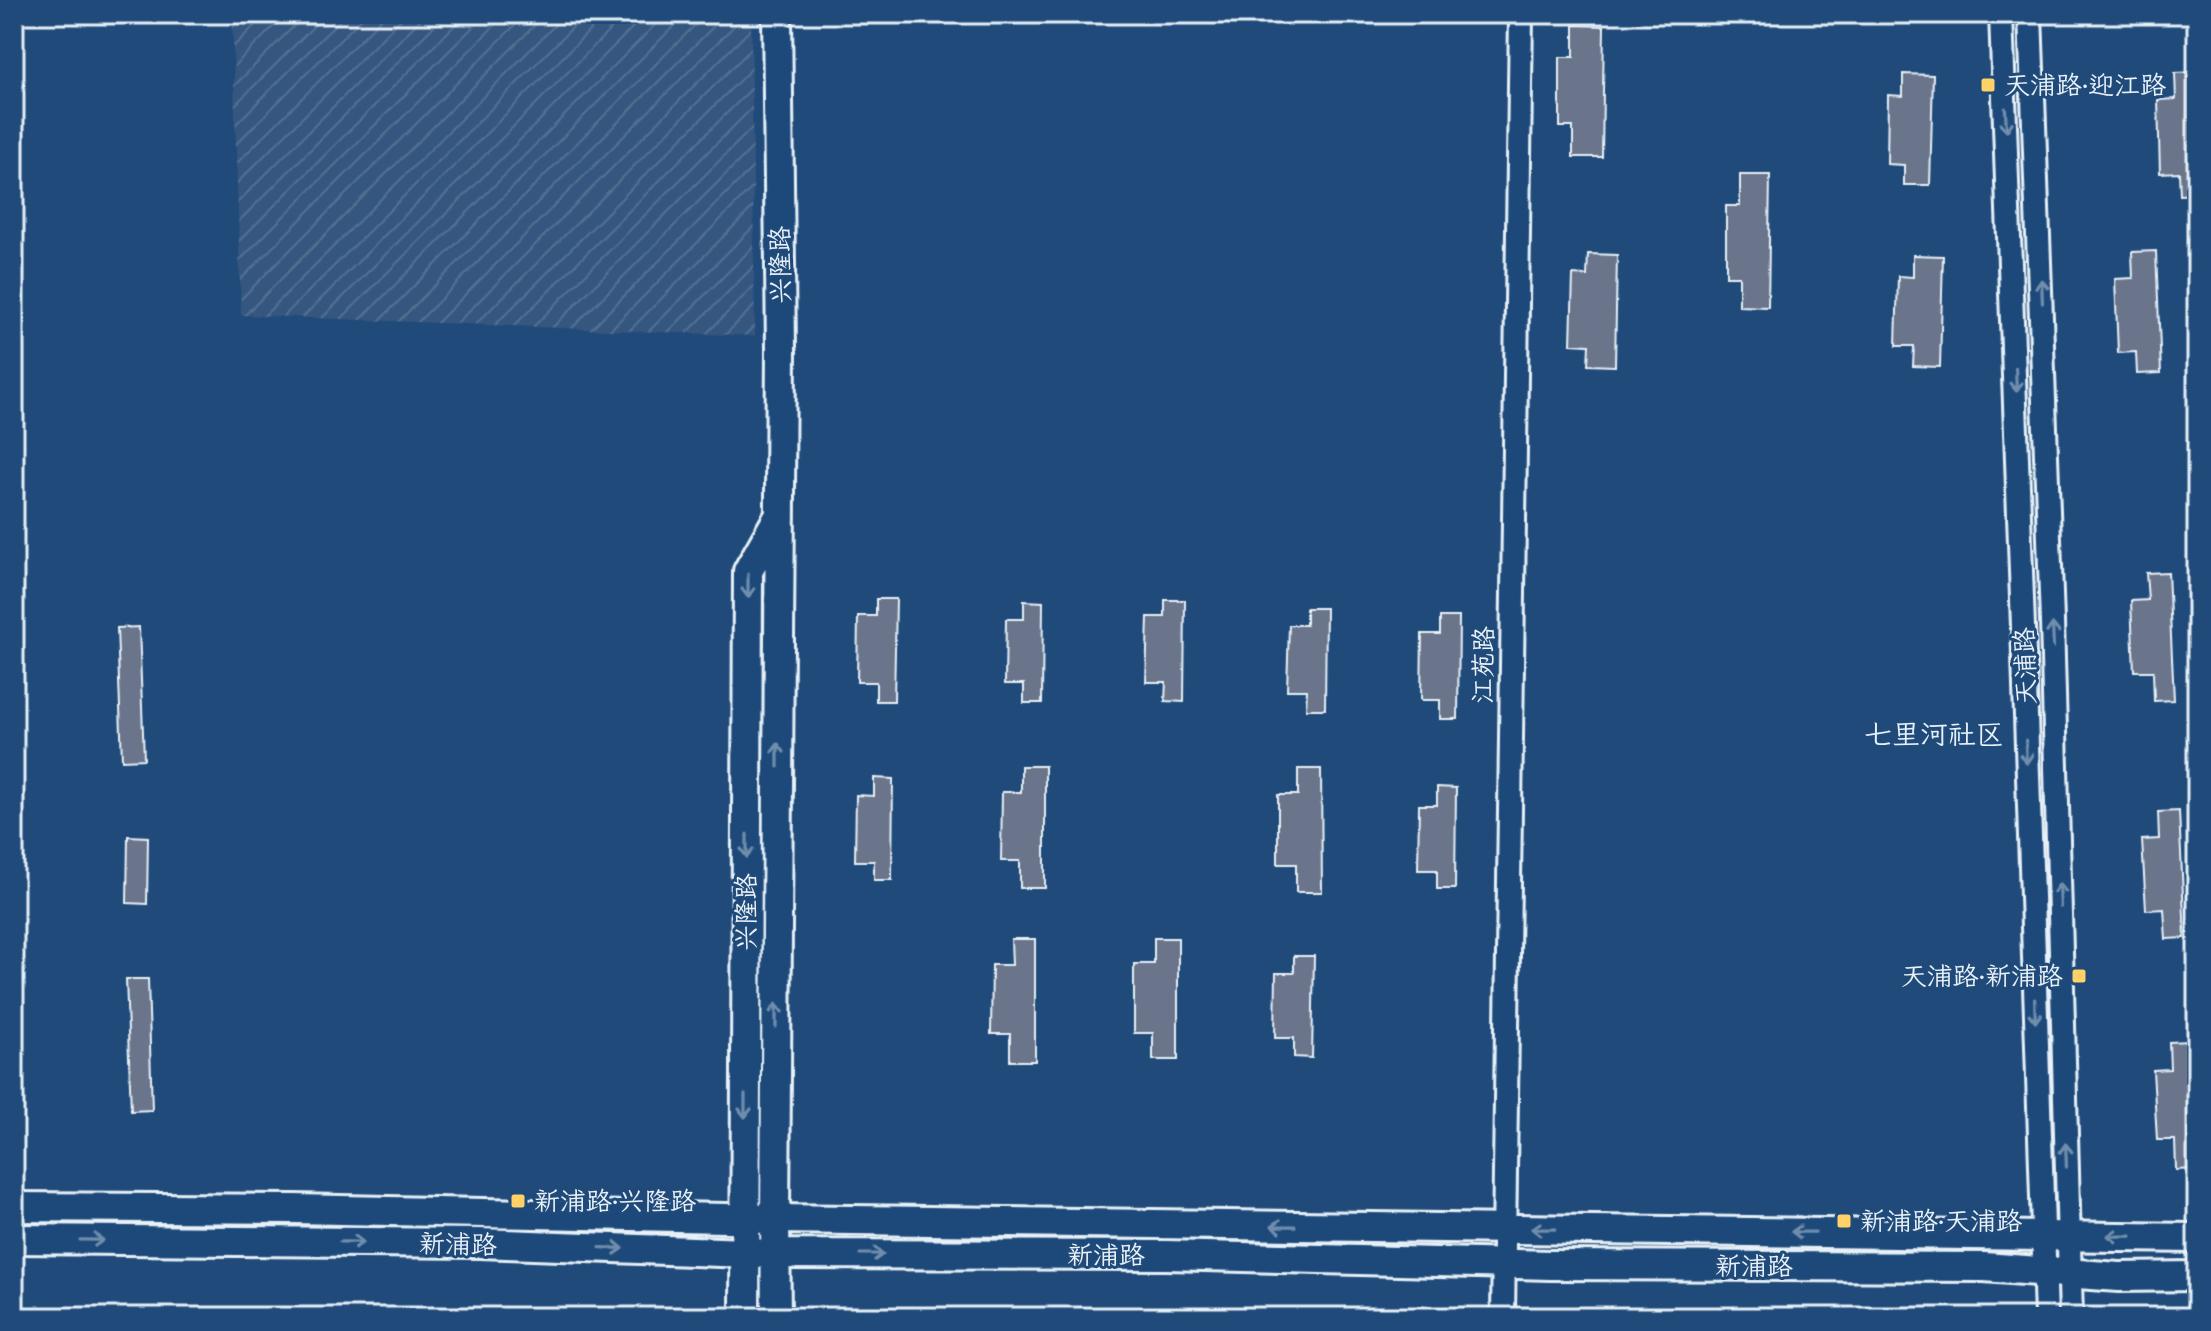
<svg xmlns="http://www.w3.org/2000/svg" width="2211" height="1331" font-family="Itim,'LXGW WenKai TC',sans-serif">
<style>
.industrial{fill:url(#industrial-furrows)}
.building{fill:#6b748b;stroke:#e8f1f8;stroke-width:2}
.lines{fill:none;stroke-linecap:round;stroke-linejoin:round}
.minor-casing{stroke:#e8f1f8;stroke-width:28}
.major-casing{stroke:#e8f1f8;stroke-width:34}
.minor{stroke:#1f4a7a;stroke-width:22}
.major{stroke:#1f4a7a;stroke-width:28}
.oneway{stroke:#6f8dac}
.poi-dot{fill:#ffd166;stroke:#1f4a7a;stroke-width:3}
.labels{text-anchor:middle;dominant-baseline:central;stroke-width:6;stroke-linejoin:round;paint-order:stroke}
.poi-label{font-size:26px;fill:#e8f1f8;stroke:#1f4a7a;text-anchor:start}
.street-label{font-size:26px;fill:#e8f1f8;stroke:#1f4a7a}
.neighbourhood-label{font-size:28px;fill:#e8f1f8;stroke:#1f4a7a}
</style>
<defs>
<pattern id="industrial-furrows" width="10" height="10" patternUnits="userSpaceOnUse" patternTransform="scale(2)"><rect width="10" height="10" fill="#36577f"/><path d="M-1 1l2-2M0 10L10 0M9 11l2-2" fill="none" stroke="#537092"/></pattern>
</defs>
<rect width="100%" height="100%" fill="#1f4a7a"/>
<filter id="ink" filterUnits="userSpaceOnUse"><feTurbulence type="fractalNoise" baseFrequency=".0125" numOctaves="2"/><feDisplacementMap in="SourceGraphic" scale="16" xChannelSelector="R" yChannelSelector="G"/><feConvolveMatrix kernelMatrix="1 2 1 2 8 2 1 2 1" color-interpolation-filters="sRGB"/></filter>
<g filter="url(#ink)">
<path class="industrial" d="M232 14H751L755 336 241 315Z"/>
<g class="building">
<path d="M1574 25 1604 26 1602 157H1573V127H1560V57H1574Z"/>
<path d="M2197 72V194L2180 195 2179 172 2160 173 2158 100 2176 99 2175 73Z"/>
<path d="M1903 74 1933 75 1930 185H1904V165L1887 164 1888 95 1903 96Z"/>
<path d="M1740 175H1770L1768 307 1739 306V276H1726V206H1740Z"/>
<path d="M2156 251 2161 373 2137 374 2136 352 2118 353 2115 279 2133 278 2132 252Z"/>
<path d="M1588 254 1617 255 1615 366 1588 365 1589 345 1571 344 1573 275 1587 276Z"/>
<path d="M1913 255 1943 256 1940 367 1913 366 1914 346H1896L1898 276 1913 277Z"/>
<path d="M2168 572 2174 700 2154 701 2153 671H2134L2131 601 2148 600 2146 573Z"/>
<path d="M876 599H896L894 701H876V682H857L858 616H876Z"/>
<path d="M1165 600H1185L1184 702 1165 701 1166 682H1146L1148 617H1165Z"/>
<path d="M1024 601 1043 602 1042 703H1024V684H1005L1006 619H1024Z"/>
<path d="M1306 608H1326L1325 709H1306L1307 690H1287L1289 625H1306Z"/>
<path d="M1440 617H1459L1458 719H1440V700H1421L1422 634H1440Z"/>
<path d="M139 627 144 759 122 760 117 628Z"/>
<path d="M1021 766H1045V888H1020V861H1001L1002 792H1021Z"/>
<path d="M1298 769H1321L1322 892H1296V864H1278V795H1298Z"/>
<path d="M874 778 893 779 892 880H874V861H855L856 795 874 796Z"/>
<path d="M1437 787 1456 788 1455 889H1437V870H1418L1419 805H1437Z"/>
<path d="M2179 811 2185 938 2166 939 2164 909 2146 910 2142 840 2159 839 2158 812Z"/>
<path d="M128 836 148 837 147 904 127 903Z"/>
<path d="M1154 938H1178V1060H1153V1033H1134V964H1154Z"/>
<path d="M1011 939H1035V1061H1010V1034H991L992 965H1012Z"/>
<path d="M1294 956H1314L1312 1058 1294 1057V1038H1275L1276 973H1294Z"/>
<path d="M126 979H148L152 1110 131 1111Z"/>
<path d="M2190 1041 2196 1169 2176 1170 2175 1140H2157L2153 1070 2170 1069 2169 1042Z"/>
</g>
<g class="lines">
<g class="minor-casing">
<g id="minor">
<path d="M2001 14C2020 448 2029 883 2046 1317"/>
<path d="M2030 14 2052 621 2071 1317"/>
<path d="M1503 1317 1521 14"/>
</g>
</g>
<g class="major-casing">
<g id="major">
<path d="M14 1207 294 1209 775 1219 2197 1238"/>
<path d="M14 1239 480 1243 774 1254 1166 1255 1550 1265 1984 1267 2119 1277 2197 1276"/>
<path d="M745 1317 748 571 777 520"/>
<path d="M776 1317 775 1219 781 350 777 14"/>
</g>
</g>
<use href="#minor" class="minor"/>
<use href="#major" class="major"/>
</g>
<defs><path id="oneway-shaft" d="M-6 0H5M1.5-3L5.5 0L1.5 3" fill="none" stroke-width="1.6" stroke-linecap="round" stroke-linejoin="round" transform="scale(2)"/></defs>
<g class="oneway">
<use href="#oneway-shaft" transform="translate(2006 120) rotate(87)"/>
<use href="#oneway-shaft" transform="translate(2042 291) rotate(-92)"/>
<use href="#oneway-shaft" transform="translate(2016 380) rotate(88)"/>
<use href="#oneway-shaft" transform="translate(748 586) rotate(90)"/>
<use href="#oneway-shaft" transform="translate(2053 635) rotate(-92)"/>
<use href="#oneway-shaft" transform="translate(2026 752) rotate(88)"/>
<use href="#oneway-shaft" transform="translate(778 755) rotate(-90)"/>
<use href="#oneway-shaft" transform="translate(747 846) rotate(90)"/>
<use href="#oneway-shaft" transform="translate(2060 895) rotate(-92)"/>
<use href="#oneway-shaft" transform="translate(2035 1011) rotate(88)"/>
<use href="#oneway-shaft" transform="translate(776 1015) rotate(-90)"/>
<use href="#oneway-shaft" transform="translate(745 1106) rotate(90)"/>
<use href="#oneway-shaft" transform="translate(2066 1155) rotate(-92)"/>
<use href="#oneway-shaft" transform="translate(1283 1226) rotate(-179)"/>
<use href="#oneway-shaft" transform="translate(1543 1229) rotate(-179)"/>
<use href="#oneway-shaft" transform="translate(1803 1232) rotate(-179)"/>
<use href="#oneway-shaft" transform="translate(2119 1236) rotate(-179)"/>
<use href="#oneway-shaft" transform="translate(92 1240) rotate(1)"/>
<use href="#oneway-shaft" transform="translate(352 1242) rotate(1)"/>
<use href="#oneway-shaft" transform="translate(612 1248) rotate(2)"/>
<use href="#oneway-shaft" transform="translate(872 1254)"/>
</g>
</g>
<g class="poi-dot">
<rect x="1980" y="77" width="16" height="16" rx="4"/>
<rect x="2071" y="968" width="16" height="16" rx="4"/>
<rect x="510" y="1193" width="16" height="16" rx="4"/>
<rect x="1836" y="1213" width="16" height="16" rx="4"/>
</g>
<g class="labels">
<g class="poi-label">
<text x="2004" y="85">天浦路·迎江路</text>
<text x="2063" y="976" text-anchor="end">天浦路·新浦路</text>
<text x="534" y="1201">新浦路·兴隆路</text>
<text x="1860" y="1221">新浦路·天浦路</text>
</g>
<g class="street-label">
<text transform="translate(780 265) rotate(-91)">兴隆路</text>
<text transform="translate(1483 665) rotate(-89)">江苑路</text>
<text transform="translate(2025 666) rotate(-92)">天浦路</text>
<text transform="translate(746 912) rotate(-90)">兴隆路</text>
<text transform="translate(458 1244) rotate(1)">新浦路</text>
<text x="1106" y="1255">新浦路</text>
<text x="1754" y="1266">新浦路</text>
</g>
<g class="neighbourhood-label">
<text x="1934" y="734">七里河社区</text>
</g>
</g>
<rect width="2211" height="1331" fill="none" stroke="#1f4a7a" stroke-width="48"/>
<rect x="24" y="24" width="2163" height="1283" fill="none" stroke="#e8f1f8" stroke-width="3" filter="url(#ink)"/>
</svg>
